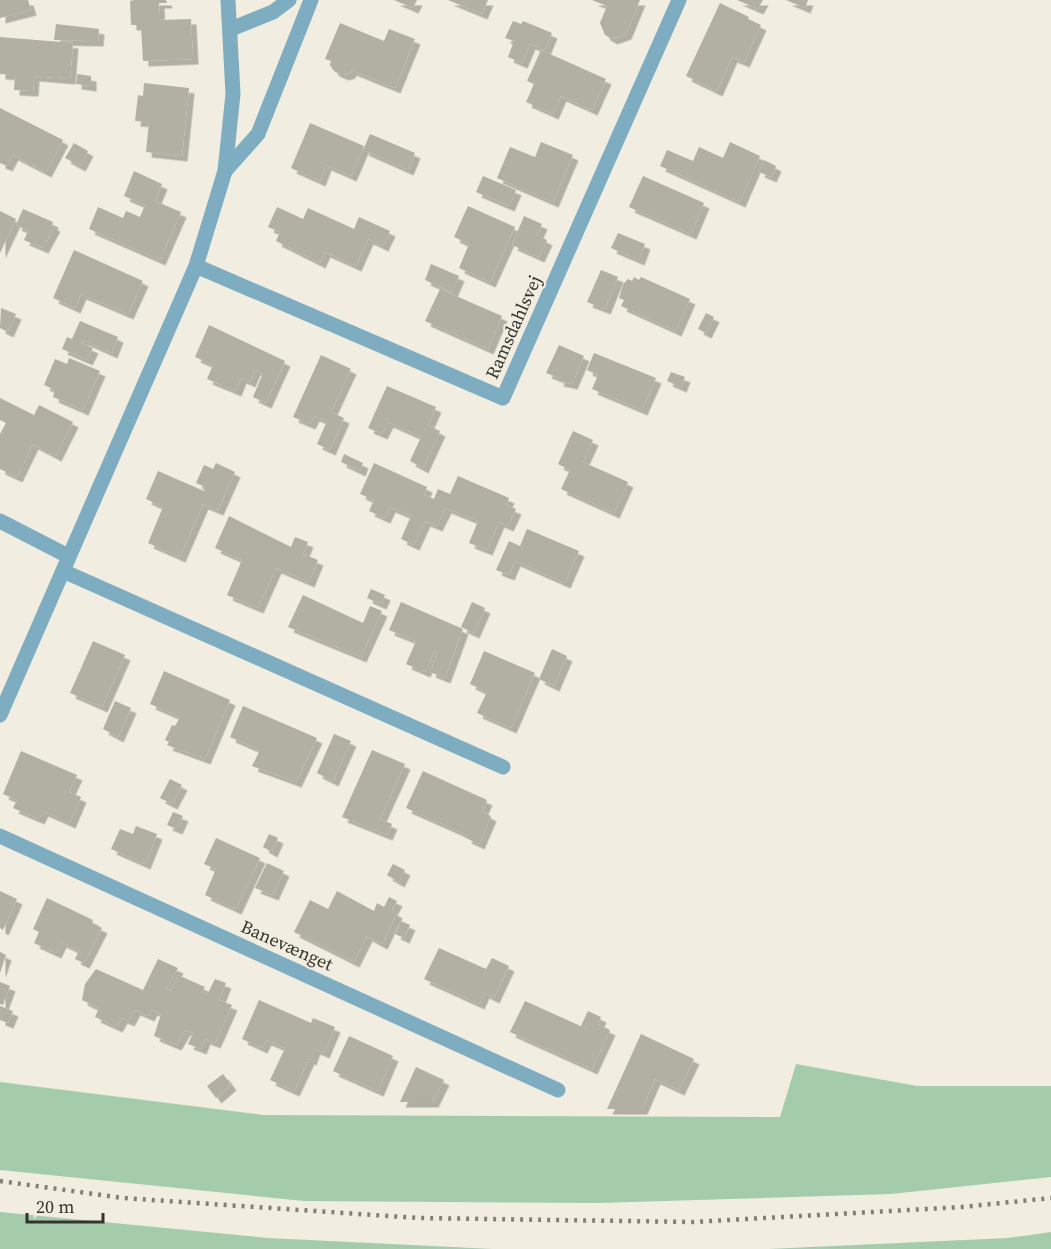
<svg xmlns="http://www.w3.org/2000/svg" width="1051" height="1249" font-family="'Source Serif 4',serif">
<style>
.green{fill:#a4ccab}
.building{fill:#b2afa3;filter:url(#shadow)}
.lines{fill:none;stroke-linecap:round;stroke-linejoin:round}
.minor{stroke:#7eadc2;stroke-width:15}
.rail{stroke:#817f77;stroke-width:4.5;stroke-dasharray:3 6;stroke-linecap:butt}
.labels{text-anchor:middle;dominant-baseline:central;stroke-width:4.5;stroke-linejoin:round;paint-order:stroke}
.street-label{font-size:18px;fill:#35342f;stroke:#f1ede1}
</style>
<defs>
<filter id="shadow"><feDropShadow dx="5.5" dy="5.5" stdDeviation="0" flood-color="#0004"/></filter>
</defs>
<rect width="100%" height="100%" fill="#f1ede1"/>
<g class="green">
<path d="M796 1064 917 1086H1051V1177L891 1194 599 1203 304 1201 0 1170V1082L263 1115 780 1117Z"/>
<path d="M0 1212 268 1238 493 1249H0Z"/>
<path d="M1051 1232V1249H768L1008 1238Z"/>
</g>
<g class="building">
<path d="M0 0H28L31 10 0 18Z"/>
<path d="M135 0H166L167 3H159L160 20 191 19 193 59 143 61 141 25H131L130 1Z"/>
<path d="M394 0H417L413 8Z"/>
<path d="M448 0H488L482 14Z"/>
<path d="M592 0H640L626 34 612 39 605 35 600 23 607 6Z"/>
<path d="M737 0H763L758 9Z"/>
<path d="M786 0H808L805 8Z"/>
<path d="M720 3 749 17 748 19 761 25 744 62 732 57 717 91 686 76Z"/>
<path d="M513 21 521 24 523 21 552 33 545 50 530 44 522 63 508 57 514 41 505 38Z"/>
<path d="M340 23 384 41 389 29 415 39 395 88 351 70 350 73 343 75 334 71 330 65 331 61 325 59Z"/>
<path d="M56 24 99 29 98 41 54 40Z"/>
<path d="M0 37 73 43 70 79 34 76 33 91 14 90 15 75 0 74Z"/>
<path d="M541 50 606 79 592 110 561 96 553 114 526 102 534 84 527 81Z"/>
<path d="M77 74 91 76V86L76 84Z"/>
<path d="M144 83 189 88 182 156 146 152 149 122 135 121 138 95 143 96Z"/>
<path d="M0 108 63 140 46 172 13 155 7 166 0 163Z"/>
<path d="M310 123 364 146 351 176 326 165 320 181 291 168Z"/>
<path d="M370 134 415 153 408 170 363 150Z"/>
<path d="M541 142 573 155 553 202 497 178 510 147 535 157Z"/>
<path d="M730 142 760 156 740 202 660 166 667 150 693 161 699 147 723 158Z"/>
<path d="M74 143 88 151 80 166 65 158Z"/>
<path d="M764 160 776 166 771 177 759 172Z"/>
<path d="M134 171 162 184 155 201 181 212 160 260 89 229 98 207 123 218 126 211 140 217 145 205 124 196Z"/>
<path d="M483 176 516 190 509 206 476 192Z"/>
<path d="M643 176 704 203 691 234 629 207Z"/>
<path d="M468 206 515 227 490 282 459 268 469 244 454 237Z"/>
<path d="M277 207 303 219 308 208 354 229 359 217 390 231 383 246 368 239 356 266 325 252 320 263 276 241 280 232 268 227Z"/>
<path d="M23 209 53 222 52 225 55 226 43 248 24 240 28 231 16 225Z"/>
<path d="M0 211 16 219 0 253Z"/>
<path d="M524 216 542 224 537 235 547 240 539 257 512 245Z"/>
<path d="M618 233 645 244 639 260 611 248Z"/>
<path d="M74 250 143 281 128 314 81 294 75 308 53 298Z"/>
<path d="M431 264 459 276 452 292 425 280Z"/>
<path d="M601 270 618 277 605 309 587 302Z"/>
<path d="M634 277 639 280 641 277 690 299 676 331 621 306 624 300 619 298 623 284 628 279 632 281Z"/>
<path d="M440 289 502 316 488 349 425 321Z"/>
<path d="M1 308 16 314 8 332 0 328Z"/>
<path d="M706 313 714 317 706 333 698 329Z"/>
<path d="M80 321 118 337 112 353 83 340 81 343 93 348 87 360 62 349 67 337 72 339Z"/>
<path d="M209 325 285 361 266 403 253 397 263 373 255 370 250 382 241 378 236 391 207 379 213 365 195 357Z"/>
<path d="M559 345 584 356 572 384 558 381 559 378 546 373Z"/>
<path d="M594 353 656 378 642 410 592 389 598 375 587 370Z"/>
<path d="M321 355 351 369 331 412 344 418 330 450 317 444 327 421 314 416 310 424 293 417Z"/>
<path d="M69 358 100 371 83 410 53 397 55 390 44 385 55 359 67 364Z"/>
<path d="M671 372 685 377 681 387 667 381Z"/>
<path d="M387 386 436 407 428 425 440 431 423 468 410 461 421 437 388 422 382 434 368 428Z"/>
<path d="M0 398 34 415 39 405 73 422 56 456 33 444 17 477 0 469V434L6 423 0 420Z"/>
<path d="M573 431 593 440 583 462 628 482 614 513 561 489 570 470 558 464Z"/>
<path d="M344 454 363 463 360 471 341 462Z"/>
<path d="M216 463 235 472 218 510 203 504 180 557 148 543 163 507 146 499 158 471 204 491 205 487 196 483 204 465 213 469Z"/>
<path d="M374 463 427 487 424 495 434 499 438 489 450 494 458 476 509 498 506 505 516 509 508 526 499 522 487 550 469 543 478 521 446 508 437 526 425 521 414 545 401 539 411 516 390 507 385 518 369 511 374 500 360 494Z"/>
<path d="M229 516 291 547 295 537 308 542 303 554 318 560 309 582 276 568 258 608 227 595 242 560 215 548Z"/>
<path d="M527 529 579 551 565 583 515 561 509 575 496 570 509 541 520 546Z"/>
<path d="M371 589 385 595 381 604 367 598Z"/>
<path d="M303 595 363 623 370 606 382 611 361 657 288 627Z"/>
<path d="M401 602 463 629 445 678 430 672 438 651 435 650 425 672 406 664 416 641 389 630Z"/>
<path d="M472 602 485 608 474 633 461 627Z"/>
<path d="M93 641 125 655 102 707 70 693Z"/>
<path d="M552 649 567 656 554 686 539 679Z"/>
<path d="M484 651 535 673 511 728 477 713 487 692 470 684Z"/>
<path d="M164 671 230 700 205 759 167 745 169 742 165 740 172 725 175 726 180 717 150 704Z"/>
<path d="M115 701 131 708 118 737 103 729Z"/>
<path d="M243 706 317 738 296 782 252 766 260 750 230 737Z"/>
<path d="M334 734 351 741 333 781 317 773Z"/>
<path d="M372 750 405 764 380 819 392 824 387 835 342 817Z"/>
<path d="M21 751 77 775 69 792 81 797 70 823 43 811 39 819 13 808 17 800 3 794Z"/>
<path d="M423 771 487 800 482 811 491 816 479 844 466 838 467 835 406 808Z"/>
<path d="M170 779 182 785 172 804 160 798Z"/>
<path d="M173 812 183 816 177 829 167 825Z"/>
<path d="M136 826 157 834 145 864 111 849 120 829 133 834Z"/>
<path d="M269 834 278 838 272 852 263 847Z"/>
<path d="M216 838 260 858 236 909 205 895 216 869 204 864Z"/>
<path d="M267 863 284 871 273 895 255 888Z"/>
<path d="M393 864 405 870 399 882 387 875Z"/>
<path d="M0 891 17 899 3 930 0 928Z"/>
<path d="M337 891 374 911 377 903 384 907 389 897 397 901 392 910 397 913 382 944 367 936 354 962 294 932 310 900 328 909Z"/>
<path d="M47 898 93 920 92 923 102 928 84 963 75 959 79 951 61 942 56 953 34 943 39 932 33 929Z"/>
<path d="M401 921 410 925 404 938 395 934Z"/>
<path d="M439 948 486 969 492 958 509 966 494 998 484 993 479 1004 424 979Z"/>
<path d="M0 952 6 955 0 973Z"/>
<path d="M158 959 178 968 166 989 171 991 178 975 205 987 202 992 207 995 215 979 226 983 219 1000 232 1005 215 1043 205 1039 201 1049 188 1044 193 1033 185 1030 176 1045 154 1036 161 1014 152 1010 149 1016 135 1010 129 1021 122 1018 117 1027 95 1017 99 1008 82 1000 85 984 96 969 143 990Z"/>
<path d="M0 982 10 986 3 1005 0 1004Z"/>
<path d="M259 1000 311 1023 313 1018 335 1027 324 1053 315 1049 311 1060 309 1059 294 1091 270 1080 285 1048 266 1040 262 1048 242 1039Z"/>
<path d="M525 1001 594 1032 581 1026 588 1011 601 1017 598 1024 610 1030 592 1069 510 1032Z"/>
<path d="M0 1006 13 1011 8 1023 0 1020Z"/>
<path d="M641 1034 694 1059 679 1090 655 1079 642 1109H607Z"/>
<path d="M349 1036 393 1056 378 1091 333 1071Z"/>
<path d="M416 1067 444 1080 433 1102H400Z"/>
<path d="M223 1074 231 1085 216 1098 207 1086Z"/>
</g>
<g class="lines">
<g class="minor">
<path d="M231 29 273 12 289 0"/>
<path d="M225 171 258 134 311 0"/>
<path d="M196 266 503 398 679 0"/>
<path d="M0 521 68 556"/>
<path d="M63 571 503 767"/>
<path d="M0 715 196 266 225 171 233 94 228 0"/>
<path d="M0 836 558 1090"/>
</g>
<path class="rail" d="M0 1181 123 1198 418 1218 693 1222 962 1207 1051 1198"/>
</g>
<g class="labels">
<g class="street-label">
<text transform="translate(513 327) rotate(-66)">Ramsdahlsvej</text>
<text transform="translate(287 945) rotate(24)">Banevænget</text>
</g>
</g>
<path d="M27 1213v9h76v-9" fill="none" stroke="#35342f" stroke-width="3"/>
<text x="36" y="1213" font-size="18" fill="#35342f" stroke="#f1ede1" stroke-width="4.5" paint-order="stroke">20 m</text>
</svg>
